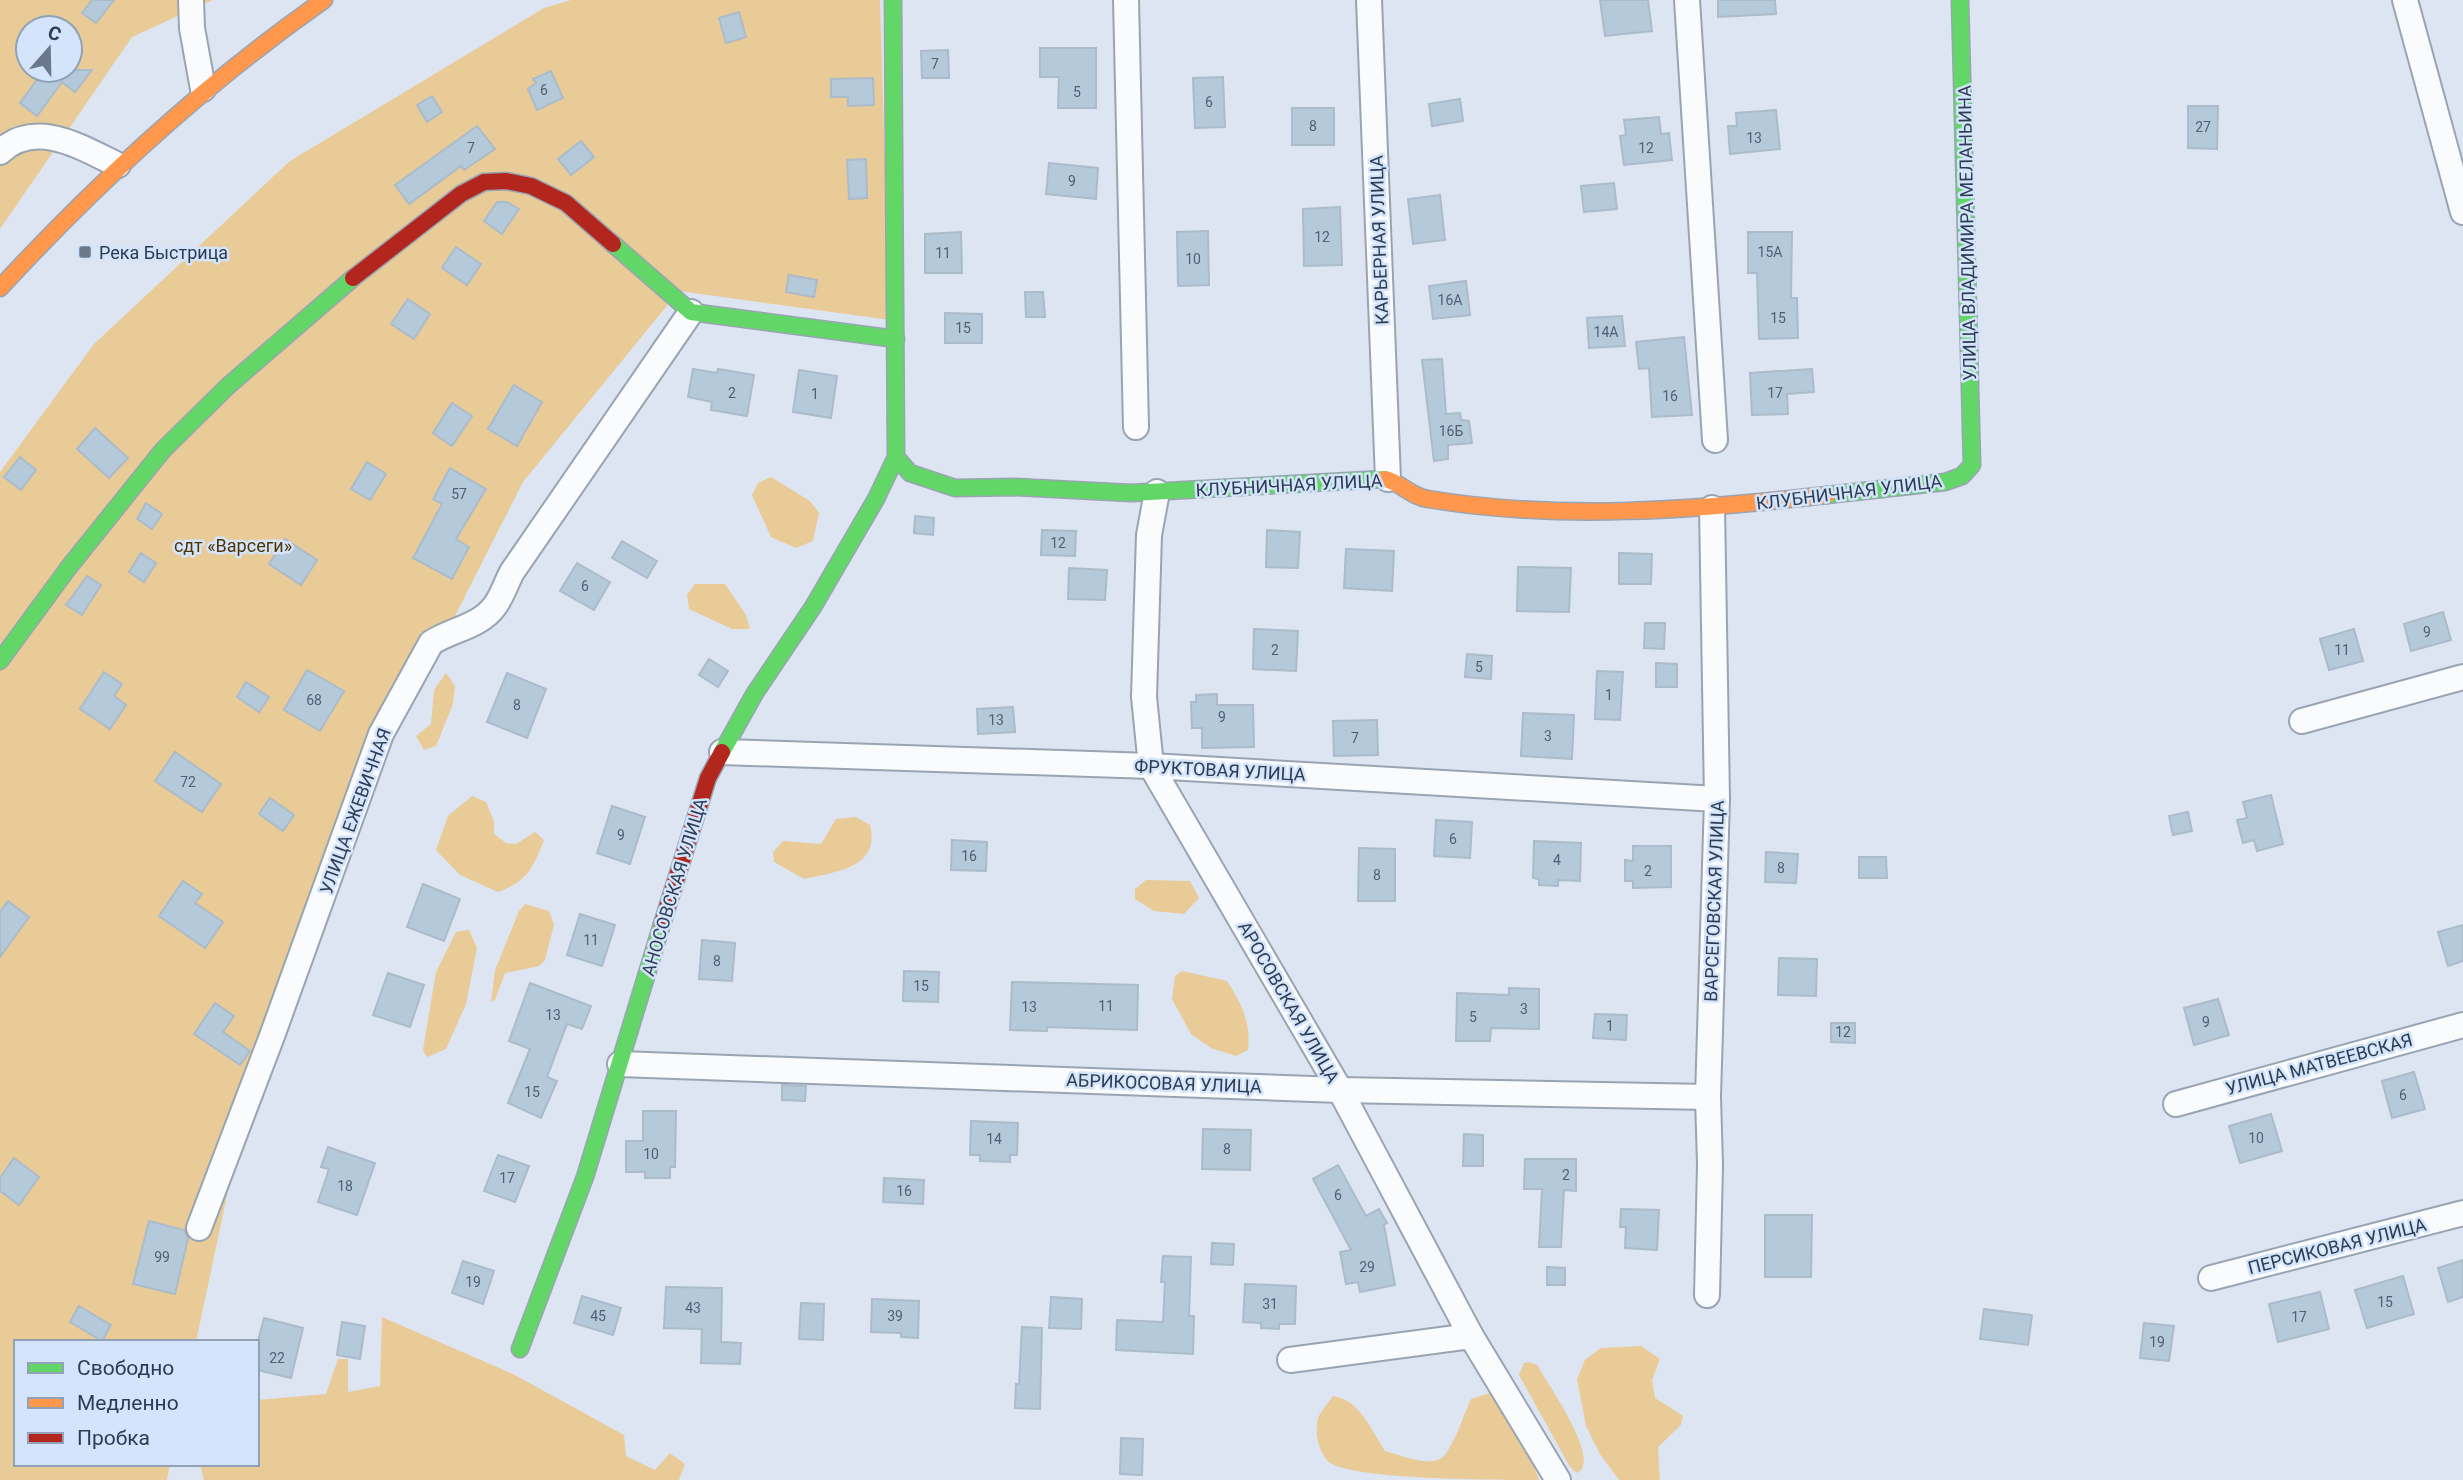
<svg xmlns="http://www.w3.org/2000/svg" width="2463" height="1480" font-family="Roboto,sans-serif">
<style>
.green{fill:#e8cb97;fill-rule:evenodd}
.building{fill:#b4cada;stroke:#abbbc9;stroke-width:2}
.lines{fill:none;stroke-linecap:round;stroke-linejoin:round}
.street-casing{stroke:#99a4b3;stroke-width:28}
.fast-casing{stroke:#99a4b3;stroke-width:19}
.slow-casing{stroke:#99a4b3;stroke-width:19}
.jam-casing{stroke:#99a4b3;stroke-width:19}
.street{stroke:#fafbfd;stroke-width:24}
.fast{stroke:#63d668;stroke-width:16}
.slow{stroke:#ff974d;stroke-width:16}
.jam{stroke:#b3261e;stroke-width:16}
.poi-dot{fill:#6b778b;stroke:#d4e4fb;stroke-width:2.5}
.labels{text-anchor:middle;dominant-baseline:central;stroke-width:5;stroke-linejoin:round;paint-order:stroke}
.number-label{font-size:14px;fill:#4f6075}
.street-label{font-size:18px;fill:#2d3c53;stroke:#d4e4fb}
.poi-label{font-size:18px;fill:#2d3c53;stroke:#d4e4fb;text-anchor:start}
.park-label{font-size:18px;fill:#4f3502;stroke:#d4e4fb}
</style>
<rect width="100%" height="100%" fill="#dde5f2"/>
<g class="green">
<path d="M0 0H213L132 37 0 229ZM28 28H70V70H28Z"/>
<path d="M571 0H880L890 320 679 291 523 482 396 732 234 1162 196 1342H16V1464H170L167 1480H0V472L94 344 290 161 544 8Z"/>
<path d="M771 477 810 501 819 513 813 541 796 548 771 537 752 495 758 483Z"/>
<path d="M695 584H725L746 615 750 629H732L689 609 687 595Z"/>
<path d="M446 673 455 686 453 704 436 746 424 750 416 736 431 724 434 690Z"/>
<path d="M472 796 486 802 494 821V834L506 843 516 844 535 832 544 840C532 869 529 880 498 892L460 875 436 850 448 816Z"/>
<path d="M856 817 870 825C881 868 835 872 804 879L774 862 773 852 783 841 821 844 836 819Z"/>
<path d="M1146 880 1190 881 1199 898 1184 914 1154 911 1135 899V889Z"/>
<path d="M525 904 549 911 554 925 545 960 539 966 505 973 495 1000 491 1002 495 970 519 911Z"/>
<path d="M469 930 477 948 466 1004 446 1049 427 1057 423 1050 436 972 456 932Z"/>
<path d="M1182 971 1227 981C1242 1004 1251 1023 1248 1050L1236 1056 1211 1048 1191 1034 1172 999 1175 976Z"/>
<path d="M382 1317 513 1374 624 1435 626 1456 655 1470 670 1453 685 1464 679 1480H204L200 1464H257V1400L326 1394 338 1359H348V1392L380 1386Z"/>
<path d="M1641 1346 1660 1359 1652 1380 1655 1398 1683 1416 1681 1425 1658 1447 1660 1480H1619L1600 1454 1586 1426 1577 1379 1585 1360 1601 1348Z"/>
<path d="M1529 1362 1537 1365C1547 1383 1603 1461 1577 1473L1570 1467 1519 1375 1524 1363Z"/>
<path d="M1490 1393 1497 1398 1527 1447 1539 1480C1497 1480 1359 1480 1330 1463 1319 1454 1314 1433 1318 1418 1321 1411 1329 1402 1333 1396 1359 1399 1372 1431 1385 1451 1400 1455 1425 1466 1440 1459 1452 1453 1465 1411 1471 1399Z"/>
</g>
<g class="building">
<path d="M92 0H114L96 23 82 13Z"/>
<path d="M1600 0H1648L1652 31 1605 36Z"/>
<path d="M1718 0H1775L1776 14 1718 17Z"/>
<path d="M739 12 746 37 726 43 719 18Z"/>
<path d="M1040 48H1096V108H1058L1059 77H1040Z"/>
<path d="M948 50 949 78H922L921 51Z"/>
<path d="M44 70H92L75 92 62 82 37 116 20 103Z"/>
<path d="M551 71 563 98 537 110 528 89 536 83 533 79Z"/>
<path d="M1223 77 1225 127 1195 128 1193 78Z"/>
<path d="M873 78 874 105 848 106V97H831V79Z"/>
<path d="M432 96 442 112 427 122 417 105Z"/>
<path d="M1460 99 1463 121 1432 126 1429 104Z"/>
<path d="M2188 106H2218L2217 149 2188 148Z"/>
<rect x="1292" y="108" width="42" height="37"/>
<path d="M1776 110 1780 149 1730 154 1728 126H1737L1736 113Z"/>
<path d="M1659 117 1661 134 1669 133 1672 160 1624 165 1620 136 1626 135 1624 120Z"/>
<path d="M477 126 495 149 464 170 461 166 409 204 395 185Z"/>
<path d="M581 141 594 157 571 175 558 159Z"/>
<path d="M866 159 867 198 849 199 847 160Z"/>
<path d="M1049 163 1098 168 1096 199 1046 194Z"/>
<path d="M1614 183 1617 209 1584 212 1581 186Z"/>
<path d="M1440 195 1445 240 1413 244 1408 199Z"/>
<path d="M497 202H507L519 209 502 234 484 221Z"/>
<path d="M1340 207 1342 265 1304 266 1303 209Z"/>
<path d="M1208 231 1209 285 1178 286 1177 232Z"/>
<path d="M961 232 962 273H925V234Z"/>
<path d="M1748 232H1792L1791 298H1797L1798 338 1759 339 1757 273H1748Z"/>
<path d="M456 247 481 264 467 285 442 268Z"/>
<path d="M789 275 817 280 814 297 786 292Z"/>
<path d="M1466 281 1470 315 1433 319 1429 286Z"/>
<path d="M1025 292H1043L1045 317H1026Z"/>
<path d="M408 299 430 314 414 339 391 324Z"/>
<path d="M945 313 982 314V343H945Z"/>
<path d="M1622 316 1625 346 1589 348 1587 318Z"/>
<path d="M1684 337 1692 415 1652 417 1649 368 1639 369 1636 342Z"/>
<path d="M1442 359 1446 414 1460 413 1461 420 1469 421 1472 443 1448 445V459L1434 461 1422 360Z"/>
<path d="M693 369 717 373 718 369 754 375 747 416 711 410 712 402 688 397Z"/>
<path d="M1812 369 1814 392 1787 394 1788 414 1752 415 1750 373Z"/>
<path d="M799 370 837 376 831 418 793 412Z"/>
<path d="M514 385 542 402 517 446 488 429Z"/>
<path d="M452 403 472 416 452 446 433 433Z"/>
<path d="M95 428 128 458 109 478 77 449Z"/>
<path d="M20 457 36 470 21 490 4 477Z"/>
<path d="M367 462 386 474 370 500 351 489Z"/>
<path d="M450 468 486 489 456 539 469 547 452 579 413 558 442 504 433 499Z"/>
<path d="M146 503 162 514 152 529 137 519Z"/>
<path d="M915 516 934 518 933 535 914 533Z"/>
<path d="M1042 530 1076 531 1075 556 1041 555Z"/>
<path d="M1267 530 1300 532 1298 568 1266 567Z"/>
<path d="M285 539 317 560 301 585 269 564Z"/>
<path d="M622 541 657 561 647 578 612 558Z"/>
<path d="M1346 549 1394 551 1392 591 1344 588Z"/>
<path d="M141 553 156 563 144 582 129 572Z"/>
<path d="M1619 553 1652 554 1651 584H1619Z"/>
<path d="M577 563 610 582 594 610 560 591Z"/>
<path d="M1518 567 1571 568 1569 612 1517 611Z"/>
<path d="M1069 568 1107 570 1105 600 1068 599Z"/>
<path d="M87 576 101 585 82 615 66 605Z"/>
<path d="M2443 612 2451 640 2411 651 2404 624Z"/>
<path d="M1645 623H1665L1664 649 1644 648Z"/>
<path d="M1254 629 1298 631 1296 671 1253 669Z"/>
<path d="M2354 629 2363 661 2329 670 2320 639Z"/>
<path d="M1467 654 1492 656 1491 679 1465 677Z"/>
<path d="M709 659 728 671 718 687 699 675Z"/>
<path d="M1656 663 1677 664V687H1656Z"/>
<path d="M307 670 344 691 320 731 284 710Z"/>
<path d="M1597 671 1623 672 1620 720 1595 719Z"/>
<path d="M104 672 122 684 114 696 126 705 110 729 80 709Z"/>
<path d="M507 673 546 689 527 738 487 722Z"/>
<path d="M246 682 269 697 259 712 237 697Z"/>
<path d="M1217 694V705H1253L1254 747 1202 748V728H1192L1191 702H1196V695Z"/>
<path d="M1013 707 1015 732 978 734 977 709Z"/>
<path d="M1523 713 1574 715 1572 759 1521 756Z"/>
<path d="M1377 720 1378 755 1334 756 1333 721Z"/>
<path d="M175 752 221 784 202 812 155 781Z"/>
<path d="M2271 795 2283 844 2257 851 2254 840 2243 843 2237 820 2247 818 2243 802Z"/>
<path d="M270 798 294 815 283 831 259 814Z"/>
<path d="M612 806 645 817 630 864 597 853Z"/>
<path d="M2188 812 2192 831 2173 835 2169 816Z"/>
<path d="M1436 820 1472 822 1470 858 1434 856Z"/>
<path d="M952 840 987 842 986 871 951 870Z"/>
<path d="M1534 841 1581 843 1580 881 1558 880V886L1539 885V879L1533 878Z"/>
<path d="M1633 846H1671V887L1633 888V881H1625V860L1633 861Z"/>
<path d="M1359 848 1395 849V901H1358Z"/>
<path d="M1766 852 1798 854 1796 883 1765 882Z"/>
<path d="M1859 857H1886L1887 878H1859Z"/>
<path d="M183 881 202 894 195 903 223 922 205 948 159 916Z"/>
<path d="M423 884 460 899 444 941 407 927Z"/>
<path d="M8 901 29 917 0 957V912Z"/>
<path d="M580 914 615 925 602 966 567 955Z"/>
<path d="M2463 925V961L2448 966 2438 932Z"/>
<path d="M702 940 735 943 732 981 699 979Z"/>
<path d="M1779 958 1817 959 1816 996 1778 995Z"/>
<path d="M904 971 939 972 938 1002 903 1001Z"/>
<path d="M388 973 424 985 410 1027 373 1015Z"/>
<path d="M1012 982 1138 985 1137 1030 1047 1027V1031L1010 1030Z"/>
<path d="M530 983 591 1006 582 1029 567 1024 547 1077 557 1081 541 1118 508 1103 530 1049 509 1041Z"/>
<path d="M1509 988 1539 989V1029L1491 1028 1490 1041H1456L1457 993 1509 995Z"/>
<path d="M2218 999 2229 1035 2194 1045 2184 1008Z"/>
<path d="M215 1003 234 1016 223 1032 250 1051 240 1065 194 1034Z"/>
<path d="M1595 1014 1627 1015 1626 1040 1593 1038Z"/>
<path d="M1831 1023H1855V1043L1831 1042Z"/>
<path d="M2414 1072 2425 1109 2392 1118 2382 1081Z"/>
<path d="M782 1085 806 1086 805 1101 782 1100Z"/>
<path d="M643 1111H676L675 1167H670V1178H645V1172H626V1141H643Z"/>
<path d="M2271 1114 2282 1151 2240 1163 2229 1126Z"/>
<path d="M971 1121 1018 1123 1017 1155H1010V1162L980 1161V1155H970Z"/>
<path d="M1203 1129 1251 1130 1250 1170 1202 1169Z"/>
<path d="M1464 1134 1483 1135V1166H1463Z"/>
<path d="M328 1147 375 1163 357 1215 318 1202 329 1169 321 1167Z"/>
<path d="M498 1155 529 1166 515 1202 484 1191Z"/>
<path d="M14 1158 39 1177 19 1205 0 1191V1178Z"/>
<path d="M1525 1159H1576V1191L1564 1190 1561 1247H1539L1542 1189H1524Z"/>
<path d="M1338 1165 1366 1216 1379 1209 1387 1223 1384 1225 1395 1285 1360 1292 1358 1282 1346 1284 1340 1252 1351 1250 1313 1179Z"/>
<path d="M884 1178 924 1180 923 1204 883 1202Z"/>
<path d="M1621 1209 1659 1210 1657 1250 1625 1248 1626 1227H1620Z"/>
<path d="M1765 1215H1812L1811 1277H1765Z"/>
<path d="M149 1221 184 1230 188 1238 175 1294 133 1284Z"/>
<path d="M1212 1243 1234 1244 1233 1265 1211 1264Z"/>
<path d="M1163 1256 1191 1257 1189 1316H1194L1193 1354 1116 1350 1117 1320 1163 1322 1165 1282H1161Z"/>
<path d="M2463 1260V1297L2448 1302 2438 1268Z"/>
<path d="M463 1261 494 1271 483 1304 452 1293Z"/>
<path d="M1547 1267 1565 1268V1285H1547Z"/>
<path d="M2403 1276 2414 1314 2367 1328 2355 1290Z"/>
<path d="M1245 1284 1296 1286 1295 1324H1279V1329L1261 1328V1323L1243 1322Z"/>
<path d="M666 1287 722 1288 721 1342 741 1343 740 1364 701 1363 702 1329 664 1328Z"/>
<path d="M2320 1292 2329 1329 2278 1342 2269 1304Z"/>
<path d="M582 1296 621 1308 613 1335 574 1323Z"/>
<path d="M1051 1297 1082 1299 1081 1329 1049 1328Z"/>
<path d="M872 1299 919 1301 918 1338 901 1337V1333L871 1332Z"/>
<path d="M801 1303 824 1304 823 1340 799 1339Z"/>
<path d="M79 1306 111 1325 102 1341 70 1322Z"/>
<path d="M1984 1309 2032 1315 2028 1345 1980 1339Z"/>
<path d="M264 1318 303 1328 291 1378 257 1370V1345Z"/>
<path d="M342 1322 365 1326 360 1359 337 1355Z"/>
<path d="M2144 1323 2174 1326 2169 1361 2140 1358Z"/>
<path d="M1022 1327 1042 1328 1040 1409 1015 1408 1016 1384H1019Z"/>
<path d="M1121 1438 1143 1439 1142 1475 1120 1474Z"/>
</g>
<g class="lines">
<g class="street-casing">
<g id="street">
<path d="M191 0 192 28 203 89"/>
<path d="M1126 0 1136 427"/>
<path d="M1369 0 1388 479"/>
<path d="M1687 0 1715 440"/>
<path d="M2405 0 2463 212"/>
<path d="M0 152C36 118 82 148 118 165"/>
<path d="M1157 492 1149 535 1144 697 1151 766 1340 1090 1471 1336 1558 1480"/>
<path d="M2302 721 2463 677"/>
<path d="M722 752 1151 766 1717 799"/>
<path d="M620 1064 1340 1090 1708 1097"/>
<path d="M2176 1104 2463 1025"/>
<path d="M199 1228 272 1036 381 734 431 643C450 630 479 627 494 607 502 597 506 583 512 572L691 312"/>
<path d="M2211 1278 2463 1213"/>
<path d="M1707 1295 1710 1165 1708 1097 1717 799 1712 508"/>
<path d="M1290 1360 1471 1336"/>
</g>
</g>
<g class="fast-casing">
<g id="fast">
<path d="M613 244 691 312 896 339"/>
<path d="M896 457 910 473 955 488 1015 487 1131 493 1385 479"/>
<path d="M1827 495 1945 482 1962 476 1972 465 1960 0"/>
<path d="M0 661 69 567 163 450 228 386 353 278"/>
<path d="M722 752 755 693 813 607 876 499 896 457 893 0"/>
<path d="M520 1349 585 1177 662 924"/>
</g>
</g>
<g class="slow-casing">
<g id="slow">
<path d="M0 288C99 181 204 84 324 0"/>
<path d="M1385 479C1400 482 1412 497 1428 499 1559 521 1696 510 1827 495"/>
</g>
</g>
<g class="jam-casing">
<g id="jam">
<path d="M353 278 461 194 484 182 506 181 531 186 566 203 613 244"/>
<path d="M662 924 708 778 722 752"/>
</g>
</g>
<use href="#street" class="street"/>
<use href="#fast" class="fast"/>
<use href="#slow" class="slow"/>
<use href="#jam" class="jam"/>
</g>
<rect class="poi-dot" x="78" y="245" width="14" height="14" rx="3.5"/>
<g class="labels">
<g class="number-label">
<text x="935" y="64">7</text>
<text x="544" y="90">6</text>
<text x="1077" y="92">5</text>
<text x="1209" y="102">6</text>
<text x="1313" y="126">8</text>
<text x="2203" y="127">27</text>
<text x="1754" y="138">13</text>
<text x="471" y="148">7</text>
<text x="1646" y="148">12</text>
<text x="1072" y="181">9</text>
<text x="1322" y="237">12</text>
<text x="1770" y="252">15А</text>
<text x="943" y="253">11</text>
<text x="1193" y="259">10</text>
<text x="1450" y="300">16А</text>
<text x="1778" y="318">15</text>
<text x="963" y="328">15</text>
<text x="1606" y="332">14А</text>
<text x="732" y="393">2</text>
<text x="1775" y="393">17</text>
<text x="815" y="394">1</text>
<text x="1670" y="396">16</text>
<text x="1451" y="431">16Б</text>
<text x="459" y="494">57</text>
<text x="1058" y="543">12</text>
<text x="585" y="586">6</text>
<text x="2427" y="632">9</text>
<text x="1275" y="650">2</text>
<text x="2342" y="650">11</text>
<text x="1479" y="667">5</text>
<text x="1609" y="695">1</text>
<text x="314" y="700">68</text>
<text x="517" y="705">8</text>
<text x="1222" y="717">9</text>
<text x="996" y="720">13</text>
<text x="1548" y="736">3</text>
<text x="1355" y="738">7</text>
<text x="188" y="782">72</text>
<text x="621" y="835">9</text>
<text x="1453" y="839">6</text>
<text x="969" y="856">16</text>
<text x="1557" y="860">4</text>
<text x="1781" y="868">8</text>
<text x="1648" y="871">2</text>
<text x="1377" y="875">8</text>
<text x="591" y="940">11</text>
<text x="717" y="961">8</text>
<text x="921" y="986">15</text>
<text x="1106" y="1006">11</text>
<text x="1029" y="1007">13</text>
<text x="1524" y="1009">3</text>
<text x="553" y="1015">13</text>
<text x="1473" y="1017">5</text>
<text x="2206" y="1022">9</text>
<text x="1610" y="1026">1</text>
<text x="1843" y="1032">12</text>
<text x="532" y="1092">15</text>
<text x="2403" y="1095">6</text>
<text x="2256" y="1138">10</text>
<text x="994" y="1139">14</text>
<text x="1227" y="1149">8</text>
<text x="651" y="1154">10</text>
<text x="1566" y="1175">2</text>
<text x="507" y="1178">17</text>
<text x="345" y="1186">18</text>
<text x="904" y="1191">16</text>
<text x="1338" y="1195">6</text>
<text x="162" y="1257">99</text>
<text x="1367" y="1267">29</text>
<text x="473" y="1282">19</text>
<text x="2385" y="1302">15</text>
<text x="1270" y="1304">31</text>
<text x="693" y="1308">43</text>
<text x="598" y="1316">45</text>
<text x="895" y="1316">39</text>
<text x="2299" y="1317">17</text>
<text x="2157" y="1342">19</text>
<text x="277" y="1358">22</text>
</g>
<g class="street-label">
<text transform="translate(1967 233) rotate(-91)">УЛИЦА ВЛАДИМИРА МЕЛАНЬИНА</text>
<text transform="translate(1379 240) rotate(-92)">КАРЬЕРНАЯ УЛИЦА</text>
<text transform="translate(1289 485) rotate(-3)">КЛУБНИЧНАЯ УЛИЦА</text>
<text transform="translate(1849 492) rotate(-7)">КЛУБНИЧНАЯ УЛИЦА</text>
<text transform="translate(1220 770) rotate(3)">ФРУКТОВАЯ УЛИЦА</text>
<text transform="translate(355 811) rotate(-70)">УЛИЦА ЕЖЕВИЧНАЯ</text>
<text transform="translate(674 887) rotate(-73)">АНОСОВСКАЯ УЛИЦА</text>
<text transform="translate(1714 901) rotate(-88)">ВАРСЕГОВСКАЯ УЛИЦА</text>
<text transform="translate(1289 1002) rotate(60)">АРОСОВСКАЯ УЛИЦА</text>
<text transform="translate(2319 1064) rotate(-15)">УЛИЦА МАТВЕЕВСКАЯ</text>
<text transform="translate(1164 1083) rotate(2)">АБРИКОСОВАЯ УЛИЦА</text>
<text transform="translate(2337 1246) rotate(-14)">ПЕРСИКОВАЯ УЛИЦА</text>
</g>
<g class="poi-label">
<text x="99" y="252">Река Быстрица</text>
</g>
<g class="park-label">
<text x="233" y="545">сдт «Варсеги»</text>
</g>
</g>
<rect x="14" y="1340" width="245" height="126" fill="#d4e4fb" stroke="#91a1b8" stroke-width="2"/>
<rect x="28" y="1363" width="35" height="10" fill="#63d668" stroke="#91a1b8" stroke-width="2"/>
<text x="77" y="1375" font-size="21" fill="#2d3c53">Свободно</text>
<rect x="28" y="1398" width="35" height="10" fill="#ff974d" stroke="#91a1b8" stroke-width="2"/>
<text x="77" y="1410" font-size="21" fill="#2d3c53">Медленно</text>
<rect x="28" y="1433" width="35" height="10" fill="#b3261e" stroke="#91a1b8" stroke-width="2"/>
<text x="77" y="1445" font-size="21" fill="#2d3c53">Пробка</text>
<g transform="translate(49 49) rotate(20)"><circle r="33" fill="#d4e4fb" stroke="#91a1b8" stroke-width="2"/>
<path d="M0-5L12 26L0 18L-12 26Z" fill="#6b778b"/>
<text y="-10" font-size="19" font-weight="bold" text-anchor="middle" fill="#2d3c53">С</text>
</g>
</svg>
